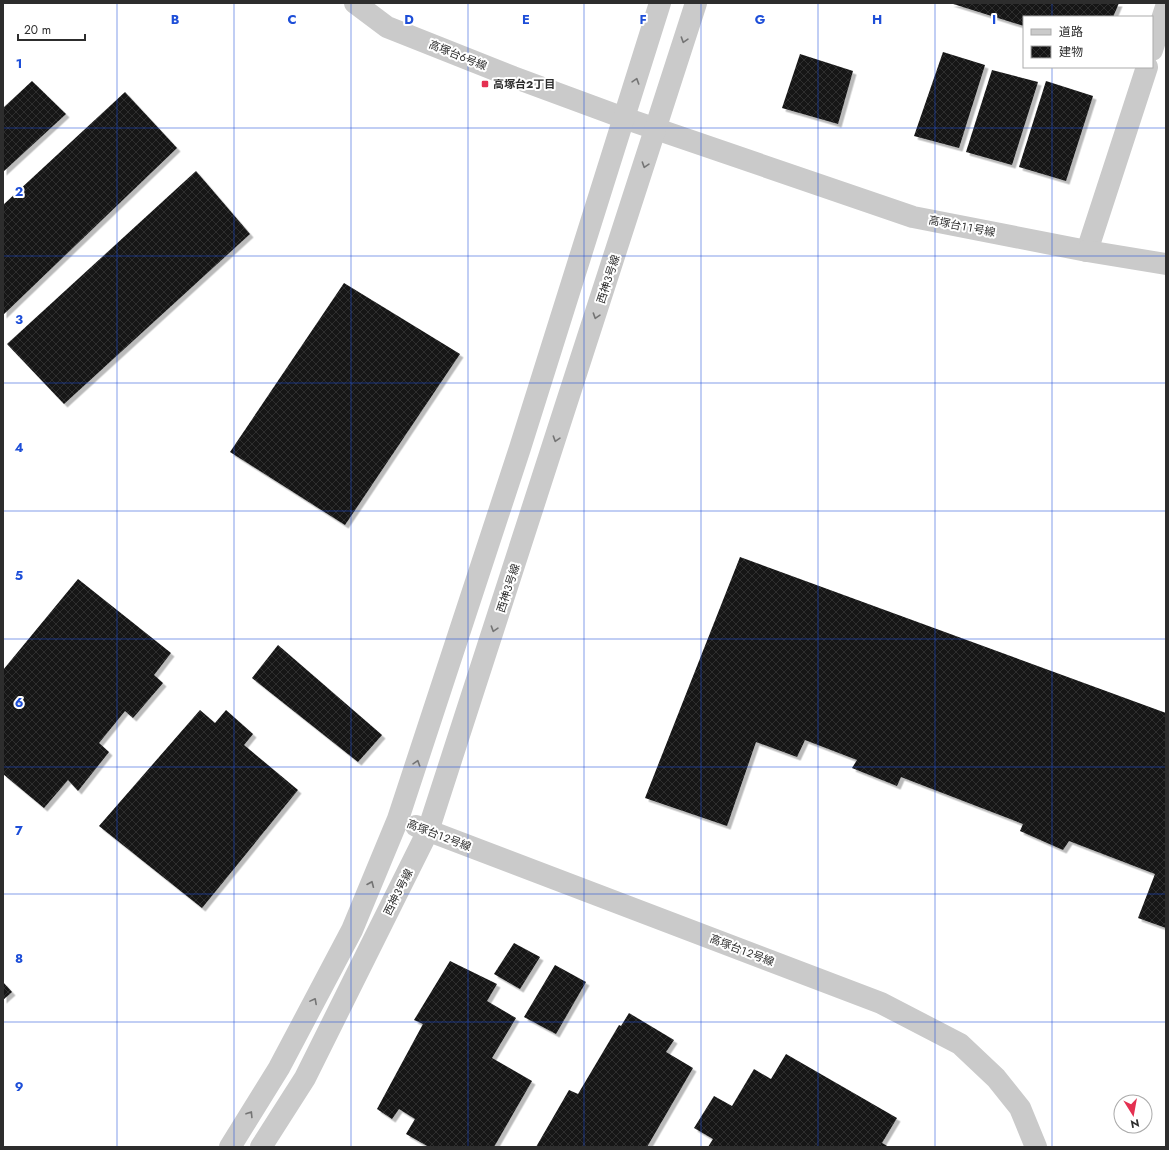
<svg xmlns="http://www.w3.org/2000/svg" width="1169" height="1150" font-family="Jost,'Noto Sans JP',sans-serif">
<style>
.building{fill:url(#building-cross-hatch);filter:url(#shadow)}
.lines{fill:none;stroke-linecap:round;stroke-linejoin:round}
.tertiary{stroke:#cacaca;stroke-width:22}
.oneway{stroke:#747474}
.grid{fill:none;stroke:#1d4ed8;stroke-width:1;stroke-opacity:0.55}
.poi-dot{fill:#e43051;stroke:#fff;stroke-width:1.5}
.labels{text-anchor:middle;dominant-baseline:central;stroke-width:4;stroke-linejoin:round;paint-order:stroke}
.street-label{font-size:11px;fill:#2d2d2d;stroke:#fff}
.poi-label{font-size:11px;font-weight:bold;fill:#2d2d2d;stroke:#fff;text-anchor:start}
.grid-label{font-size:13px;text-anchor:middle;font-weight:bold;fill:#1d4ed8;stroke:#fff;stroke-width:4;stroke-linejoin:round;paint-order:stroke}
</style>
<defs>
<pattern id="building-cross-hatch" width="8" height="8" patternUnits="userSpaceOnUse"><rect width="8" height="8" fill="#141414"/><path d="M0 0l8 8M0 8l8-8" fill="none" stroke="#2e2e2e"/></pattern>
<filter id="shadow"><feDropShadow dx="3.5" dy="3.5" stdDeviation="0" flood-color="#0004"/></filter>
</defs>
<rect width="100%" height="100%" fill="#fff"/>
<g class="building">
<path d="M950 3H1119L1113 17H1024V26Z"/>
<path d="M943 52 985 65 959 148 914 136Z"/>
<path d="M800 54 853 71 838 124 782 108Z"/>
<path d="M992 70 1038 82 1012 165 966 152Z"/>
<path d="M32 81 66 114 3 172V108Z"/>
<path d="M1046 81 1093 96 1066 181 1019 167Z"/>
<path d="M125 92 177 148 3 315V205Z"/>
<path d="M196 171 250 234 64 404 7 344Z"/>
<path d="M344 283 460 354 345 525 230 452Z"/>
<path d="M740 557 1166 713V928L1138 918 1155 874 1069 841 1063 850 1020 831 1023 824 901 777 897 786 852 768 857 760 805 740 797 757 756 742 727 826 645 798Z"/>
<path d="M78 579 171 653 154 675 163 683 133 718 125 711 99 743 109 752 78 791 68 780 44 808 3 774V670Z"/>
<path d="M278 645 382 735 358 762 252 678Z"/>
<path d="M200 710 215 723 226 710 253 734 244 745 298 790 202 908 99 826Z"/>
<path d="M514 943 540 957 520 989 494 974Z"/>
<path d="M450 961 497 984 487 1001 516 1018 492 1058 532 1081 494 1147H429L406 1134 415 1119 399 1109 392 1119 377 1109 423 1024 414 1020Z"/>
<path d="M555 965 586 982 556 1034 524 1017Z"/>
<path d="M3 982 12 992 3 1000Z"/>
<path d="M629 1013 674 1040 666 1052 693 1068 647 1147H536L569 1090 578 1094 619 1025 621 1026Z"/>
<path d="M786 1054 897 1118 882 1143 889 1147H708L713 1139 694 1128 714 1096 732 1106 754 1069 771 1079Z"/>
</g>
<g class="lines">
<g class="tertiary">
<path d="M355 3 387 27 513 77 624 118 913 217 1087 251 1147 67"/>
<path d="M1152 50 1166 7"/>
<path d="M1087 251 1166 264"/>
<path d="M416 826 881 1003 960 1044 996 1078 1020 1108 1036 1147"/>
<path d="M230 1147 279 1068 352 930 398 819 520 448 660 3"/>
<path d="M261 1147 305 1078 428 831 696 3"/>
</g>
</g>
<defs><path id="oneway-chevron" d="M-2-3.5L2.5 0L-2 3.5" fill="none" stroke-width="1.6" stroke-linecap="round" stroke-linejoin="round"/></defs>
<g class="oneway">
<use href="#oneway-chevron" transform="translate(684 40) rotate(108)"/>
<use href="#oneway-chevron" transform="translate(636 81) rotate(-72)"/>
<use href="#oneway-chevron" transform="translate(645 165) rotate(108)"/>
<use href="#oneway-chevron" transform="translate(596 316) rotate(108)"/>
<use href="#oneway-chevron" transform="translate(556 439) rotate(108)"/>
<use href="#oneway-chevron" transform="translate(494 629) rotate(108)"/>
<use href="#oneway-chevron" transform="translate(417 763) rotate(-72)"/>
<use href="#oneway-chevron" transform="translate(371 884) rotate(-67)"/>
<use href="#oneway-chevron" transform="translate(314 1001) rotate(-62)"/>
<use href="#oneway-chevron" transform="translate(250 1114) rotate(-58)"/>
</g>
<path class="grid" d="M117 3V1147M234 3V1147M351 3V1147M468 3V1147M584 3V1147M701 3V1147M818 3V1147M935 3V1147M1052 3V17M1052 67V1147M3 128H1166M3 256H1166M3 383H1166M3 511H1166M3 639H1166M3 767H1166M3 894H1166M3 1022H1166"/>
<rect class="poi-dot" x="481" y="80" width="8" height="8" rx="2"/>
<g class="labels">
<g class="street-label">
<text transform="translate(458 55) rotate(22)">高塚台６号線</text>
<text transform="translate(962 226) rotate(11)">高塚台１１号線</text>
<text transform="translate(608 279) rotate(-72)">西神３号線</text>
<text transform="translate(508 588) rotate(-72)">西神３号線</text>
<text transform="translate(439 835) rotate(21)">高塚台１２号線</text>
<text transform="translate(398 892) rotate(-63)">西神３号線</text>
<text transform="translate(742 950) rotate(21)">高塚台１２号線</text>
</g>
<g class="poi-label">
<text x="493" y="84">高塚台2丁目</text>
</g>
</g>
<g class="grid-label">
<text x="175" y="24">B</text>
<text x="292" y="24">C</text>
<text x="409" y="24">D</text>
<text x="526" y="24">E</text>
<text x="643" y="24">F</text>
<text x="760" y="24">G</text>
<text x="877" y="24">H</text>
<text x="994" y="24">I</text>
<text x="19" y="68">1</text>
<text x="19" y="196">2</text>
<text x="19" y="324">3</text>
<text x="19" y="452">4</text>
<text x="19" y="580">5</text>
<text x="19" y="707">6</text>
<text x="19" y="835">7</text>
<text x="19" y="963">8</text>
<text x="19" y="1091">9</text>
</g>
<rect width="1169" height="1150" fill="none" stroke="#2d2d2d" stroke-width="8"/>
<rect x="1023" y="16" width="130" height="52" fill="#ffffff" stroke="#ababab"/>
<rect x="1031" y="29" width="20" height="6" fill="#cacaca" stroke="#ababab"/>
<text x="1059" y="36" font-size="12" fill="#2d2d2d">道路</text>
<rect x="1031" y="46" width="20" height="12" fill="url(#building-cross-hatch)" stroke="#ababab"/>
<text x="1059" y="56" font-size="12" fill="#2d2d2d">建物</text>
<g transform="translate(1133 1114) rotate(169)"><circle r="19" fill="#ffffff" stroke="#ababab"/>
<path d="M0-3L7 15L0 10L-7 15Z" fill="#e43051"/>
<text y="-6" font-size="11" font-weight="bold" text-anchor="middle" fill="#2d2d2d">N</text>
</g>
<path d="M18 34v6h67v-6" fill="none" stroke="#2d2d2d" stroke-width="2"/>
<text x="24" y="34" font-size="12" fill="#2d2d2d" stroke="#ffffff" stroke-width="3" paint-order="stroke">20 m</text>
</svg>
